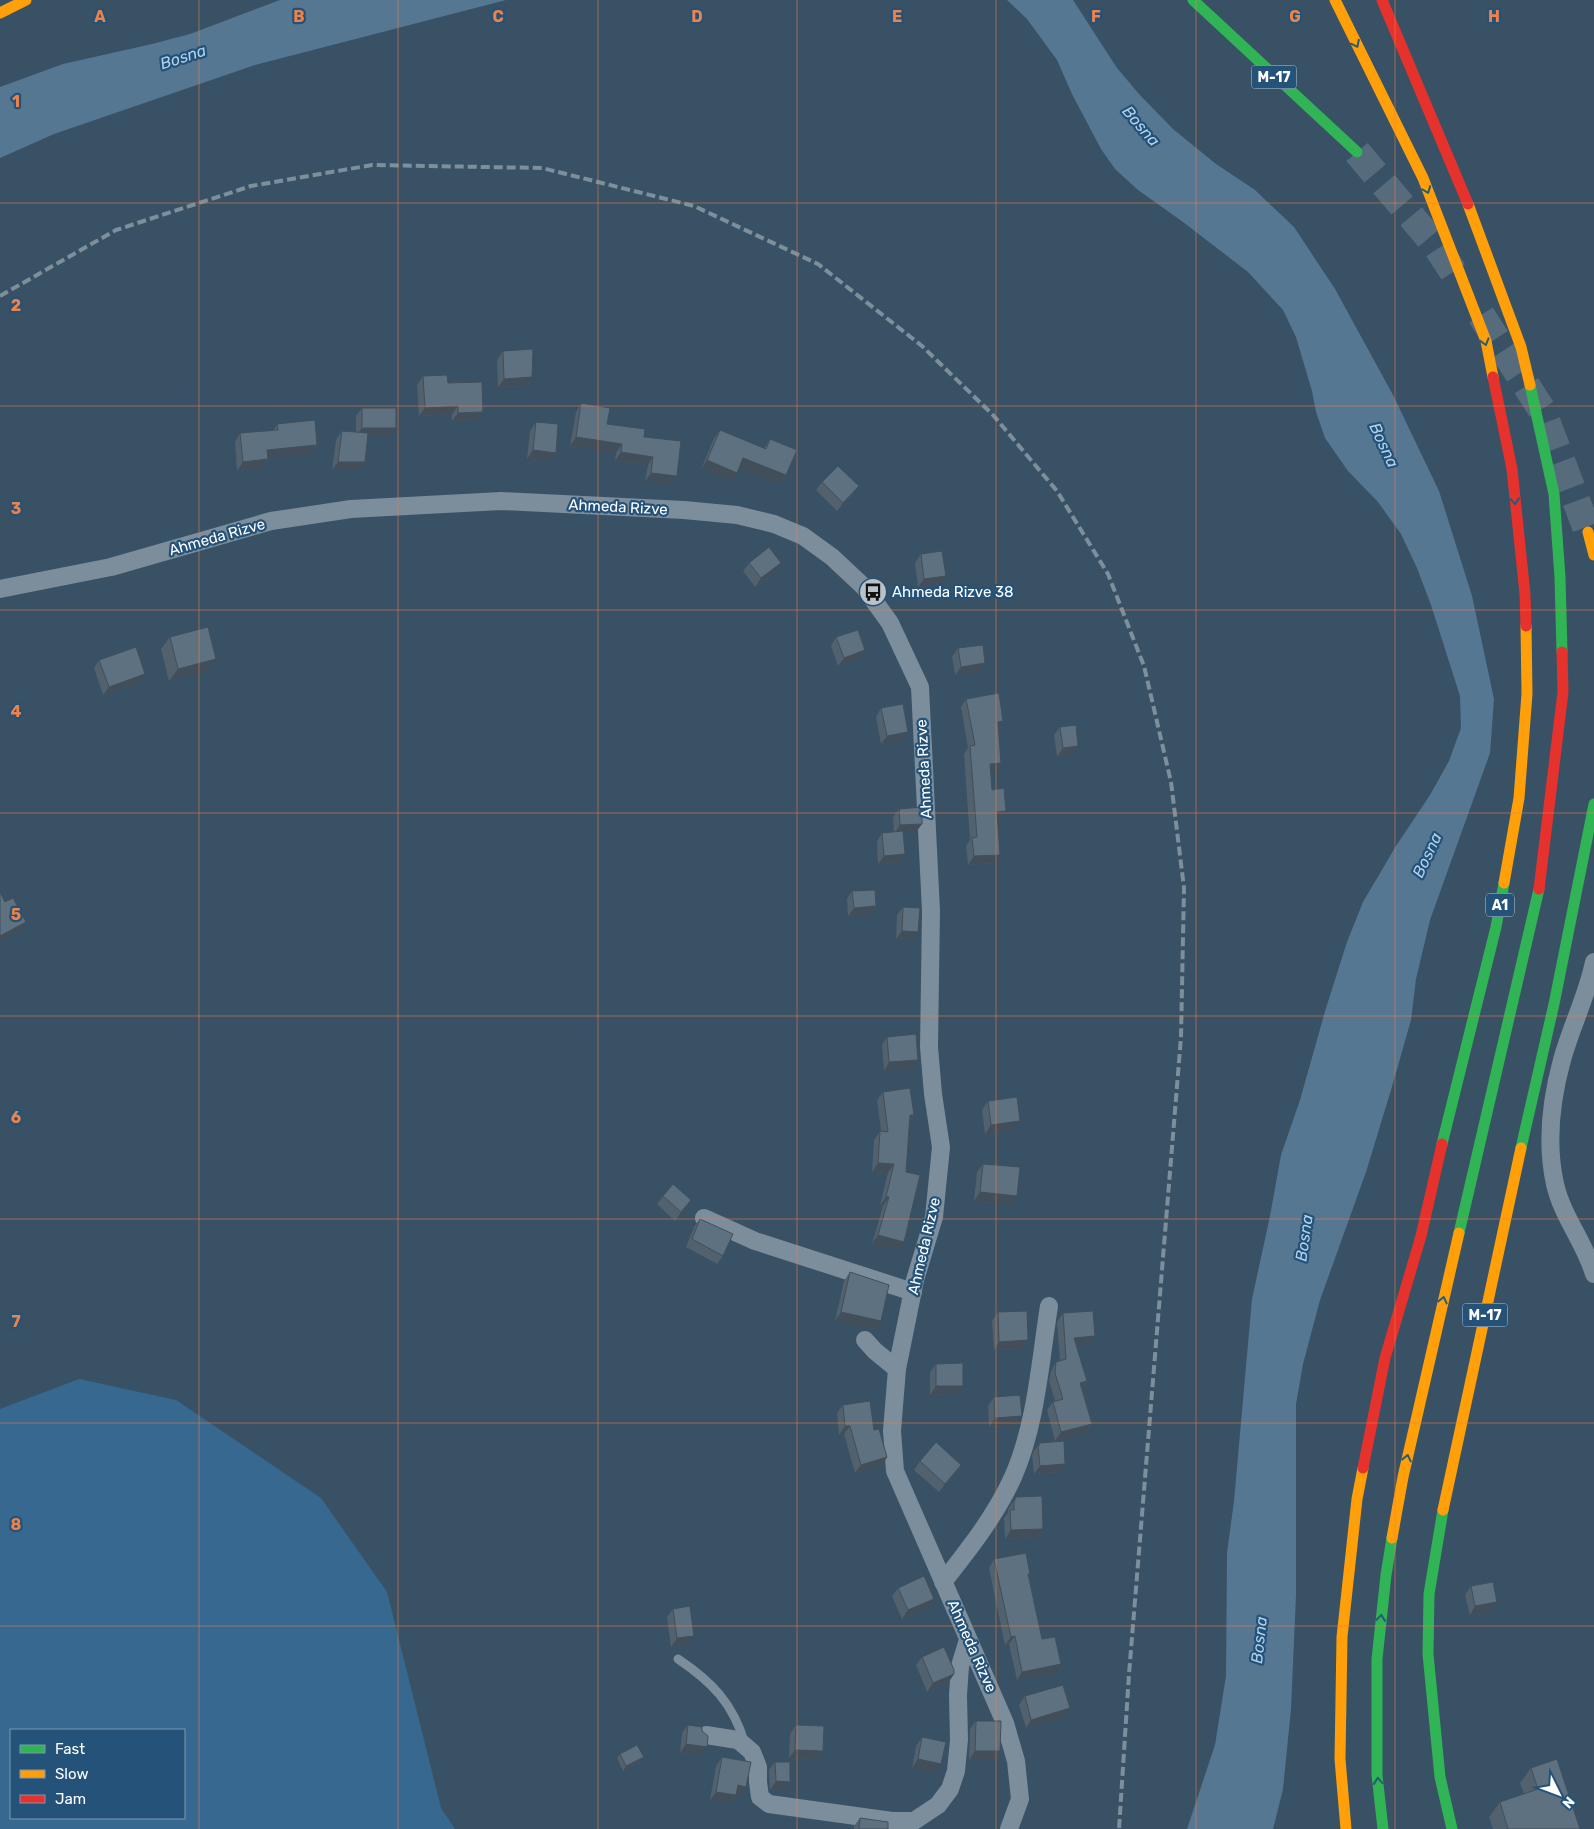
<svg xmlns="http://www.w3.org/2000/svg" width="1594" height="1829" font-family="Rubik,sans-serif">
<style>
.green{fill:#376890;fill-rule:evenodd}
.water{fill:#567792}
.lines{fill:none;stroke-linecap:round;stroke-linejoin:round}
.primary-tunnel{stroke:#566b7c;stroke-width:28;stroke-dasharray:28 14;stroke-linecap:butt}
.lane{stroke:#7c8d9c;stroke-width:9}
.street{stroke:#7c8d9c;stroke-width:18}
.fast{stroke:#30b455;stroke-width:11}
.slow{stroke:#ff9f0a;stroke-width:11}
.jam{stroke:#e5322d;stroke-width:11}
.rail{stroke:#7e8f9c;stroke-width:4;stroke-dasharray:9 4;stroke-linecap:butt}
.wall{fill:#51616e}
.shaded-wall{fill:#424f5a}
.building{fill:#5e7180;stroke:#424f5a}
.oneway{stroke:#255c75}
.grid{fill:none;stroke:#ee8249;stroke-width:1;stroke-opacity:0.55}
.labels{text-anchor:middle;dominant-baseline:central;stroke-width:4.5;stroke-linejoin:round;paint-order:stroke}
.shield{fill:#245279;stroke:#bdcbd7;stroke-width:1}
.shield-label{font-size:14px;font-weight:bold;fill:#fff}
.street-label{font-size:15px;fill:#fff;stroke:#245279}
.poi-label{font-size:15px;fill:#fff;stroke:#245279;text-anchor:start}
.water-label{font-size:16px;font-style:italic;fill:#b1d2ec;stroke:#245279}
.grid-label{font-size:16px;text-anchor:middle;font-weight:bold;fill:#ee8249;stroke:#245279;stroke-width:4.5;stroke-linejoin:round;paint-order:stroke}
</style>
<rect width="100%" height="100%" fill="#385165"/>
<path class="green" d="M79 1379 176 1400 321 1498 387 1592 441 1808 455 1829H0V1409ZM184 1730V1818H11V1730Z"/>
<g class="water">
<path d="M280 0H506L255 65 54 134 0 158V87L63 64 152 44 190 34Z"/>
<path d="M1007 0H1073L1117 68 1139 94 1173 129 1216 164 1255 190 1294 227 1335 289 1393 395 1439 491 1472 596 1494 699 1490 753 1430 920 1416 979 1411 1020 1391 1090 1366 1172 1320 1300 1303 1364 1296 1404V1595L1291 1709 1283 1789 1273 1829H1187L1215 1745 1226 1676 1227 1553 1234 1501 1252 1299 1270 1216 1281 1155 1300 1100 1326 1008 1347 942 1363 902 1396 846 1430 795 1449 761 1461 728 1460 696 1431 605 1417 568 1401 534 1378 502 1348 471 1325 438 1316 412 1312 391 1296 337 1283 310 1248 272 1183 222 1138 190 1115 169 1101 149 1072 94 1057 60 1027 19Z"/>
</g>
<g class="lines">
<g class="primary-tunnel">
<path d="M1357 152 1437 247 1454 273"/>
<path d="M1481 315 1542 410 1588 532"/>
</g>
<path class="lane" d="M678 1659C712 1682 733 1703 745 1744"/>
<g class="street">
<path d="M0 589 111 567 271 521 351 509 501 501 684 510 737 515 774 524 803 536 832 557 864 587 890 623 920 687 931 911 929 1047 933 1094 941 1147 934 1217 915 1280 897 1369 892 1431 895 1471 1005 1723 1016 1761 1020 1799 1009 1829"/>
<path d="M1594 962C1587 996 1571 1027 1562 1060 1551 1100 1546 1143 1555 1184 1562 1216 1585 1243 1594 1274"/>
<path d="M704 1218 755 1241 913 1292"/>
<path d="M865 1340 875 1351 897 1369"/>
<path d="M943 1582C969 1549 996 1515 1013 1477 1036 1425 1040 1363 1049 1306"/>
<path d="M706 1735 738 1740 752 1752 758 1767V1782L760 1797 769 1804 892 1821H914L938 1805 950 1789 956 1771 959 1740 958 1695 960 1666 968 1640"/>
</g>
<g class="fast">
<path d="M1193 0 1357 152"/>
<path d="M1530 385 1554 494 1560 577 1562 652"/>
<path d="M1442 1144 1496 927 1504 883"/>
<path d="M1521 1148 1554 1004 1594 804"/>
<path d="M1459 1233 1539 889"/>
<path d="M1443 1510 1429 1594 1428 1654 1440 1777 1452 1829"/>
<path d="M1383 1829 1377 1775V1659L1386 1575 1392 1538"/>
</g>
<g class="slow">
<path d="M1335 0 1423 178 1486 341 1493 377"/>
<path d="M0 13 26 0"/>
<path d="M1468 204 1521 347 1530 385"/>
<path d="M1588 532 1594 555"/>
<path d="M1504 883 1519 798 1527 694 1526 626"/>
<path d="M1443 1510 1521 1148"/>
<path d="M1392 1538 1403 1477 1459 1233"/>
<path d="M1346 1829 1340 1759 1342 1637 1357 1499 1363 1468"/>
</g>
<g class="jam">
<path d="M1382 0 1468 204"/>
<path d="M1493 377 1512 469 1525 594 1526 626"/>
<path d="M1539 889 1563 692 1562 652"/>
<path d="M1363 1468 1385 1358 1421 1236 1442 1144"/>
</g>
<path class="rail" d="M0 296 116 230 251 186 372 165 542 168 694 206 818 264 922 346 993 415 1057 491 1108 574 1144 666 1171 782 1184 888 1181 1037 1129 1674 1119 1829"/>
</g>
<g class="wall">
<path d="M503 351 532 377 526 386 498 387 497 360Z"/>
<path d="M423 376 448 383 483 412 478 420 452 421V414L419 416 417 385Z"/>
<path d="M581 403 607 424 644 437 671 484 645 481 648 465 615 461 616 453 570 446 576 412Z"/>
<path d="M362 408 390 436H368L365 462 360 470H332L336 440 342 431 356 432V416Z"/>
<path d="M536 422 556 453 550 461 527 459 530 431Z"/>
<path d="M277 424 317 445 311 454 268 457V459L262 468 237 471 235 442 240 433 273 431Z"/>
<path d="M720 430 764 448 770 439 786 475 780 484 740 468 737 473 732 481 701 469 714 438Z"/>
<path d="M822 482 853 495 837 511 816 490Z"/>
<path d="M921 554 940 584 918 587 915 563Z"/>
<path d="M749 563 775 571 755 587 743 571Z"/>
<path d="M170 637 207 671 169 681 161 649Z"/>
<path d="M836 637 865 650 859 659 838 666 831 646Z"/>
<path d="M958 648 979 672 955 675 952 657Z"/>
<path d="M99 660 139 683 103 695 94 668Z"/>
<path d="M966 699 998 728 996 772H991L992 790 1000 820H998L994 863 968 865 966 846 970 840 964 754 968 748 961 707Z"/>
<path d="M881 708 908 732 902 740 881 744 876 717Z"/>
<path d="M1060 727 1072 755 1057 757 1054 735Z"/>
<path d="M899 809 922 824 916 832 903 833 905 854 899 863 878 864 877 841 882 833 894 832 893 817Z"/>
<path d="M852 891 876 906 870 914 848 916 847 899Z"/>
<path d="M903 907 912 940 896 939 897 915Z"/>
<path d="M887 1037 912 1068 884 1071 882 1045Z"/>
<path d="M883 1092 914 1115 909 1122 898 1251 872 1244 883 1206 880 1205 888 1173 872 1172 874 1140 880 1131H881L877 1100Z"/>
<path d="M988 1101 1014 1129 985 1134 982 1110Z"/>
<path d="M983 1164 1011 1205 974 1201 977 1172Z"/>
<path d="M663 1196 686 1209 675 1221 657 1204Z"/>
<path d="M700 1219 723 1256 717 1264 686 1247 694 1227Z"/>
<path d="M850 1272 881 1321 875 1329 835 1321 844 1281Z"/>
<path d="M998 1312 1028 1340 1022 1349 994 1350 992 1321Z"/>
<path d="M1063 1313 1089 1345H1076L1087 1381 1082 1388 1092 1424 1086 1433 1055 1441 1047 1410 1053 1402 1055 1401 1049 1381 1051 1371 1056 1362 1060 1361 1057 1322Z"/>
<path d="M936 1364 957 1394 930 1395V1372Z"/>
<path d="M994 1397 1016 1425 989 1427 988 1406Z"/>
<path d="M843 1405 874 1430 887 1457 882 1466 855 1473 844 1434 839 1435 837 1413Z"/>
<path d="M1040 1443 1065 1464 1059 1472 1034 1474 1032 1455 1034 1451Z"/>
<path d="M920 1461 961 1465 956 1473 939 1492 914 1470Z"/>
<path d="M1016 1497 1043 1529 1038 1537 1005 1539 1004 1518 1008 1513V1510L1010 1506Z"/>
<path d="M994 1559 1029 1576 1042 1639 1055 1673 1017 1680 1009 1644 1005 1645 989 1568Z"/>
<path d="M1471 1586 1491 1610 1470 1615 1465 1595Z"/>
<path d="M898 1588 928 1607 902 1619 892 1596Z"/>
<path d="M673 1609 688 1644 671 1647 667 1617Z"/>
<path d="M922 1657 954 1674 948 1683 927 1692 916 1665Z"/>
<path d="M1025 1696 1064 1717 1026 1728 1019 1705Z"/>
<path d="M976 1721 1000 1751 994 1760H969L970 1729Z"/>
<path d="M688 1725 701 1755 680 1753 682 1733Z"/>
<path d="M796 1725 823 1751 817 1759 789 1758 790 1734Z"/>
<path d="M922 1737 936 1772 912 1768 916 1746Z"/>
<path d="M620 1754 644 1757 641 1761 623 1771 617 1758Z"/>
<path d="M722 1757 746 1787 741 1795H736L730 1804 710 1800 716 1766Z"/>
<path d="M775 1762 784 1790H770L769 1770Z"/>
<path d="M1531 1768 1580 1829H1493L1489 1817 1500 1802 1524 1794 1520 1783Z"/>
<path d="M860 1818 888 1829H854V1826Z"/>
</g>
<g class="shaded-wall">
<path d="M532 377 526 386 498 387 504 379Z"/>
<path d="M458 406 452 414 419 416 425 408Z"/>
<path d="M483 412 478 420 452 421 458 413Z"/>
<path d="M362 428H396L390 436H356Z"/>
<path d="M576 437 622 444 616 453 570 446Z"/>
<path d="M317 445 311 454 261 458 267 450Z"/>
<path d="M533 450 556 453 550 461 527 459Z"/>
<path d="M621 452 653 457 648 465 615 461Z"/>
<path d="M743 458 786 475 780 484 737 467Z"/>
<path d="M268 459 262 468 237 471 243 462Z"/>
<path d="M707 460 737 473 732 481 701 469Z"/>
<path d="M338 462H365L360 470H332Z"/>
<path d="M651 473 677 476 671 484 645 481Z"/>
<path d="M859 486 853 495 837 511 843 503Z"/>
<path d="M781 563 775 571 755 587 761 578Z"/>
<path d="M946 576 940 584 918 587 924 579Z"/>
<path d="M865 650 859 659 838 666 844 658Z"/>
<path d="M216 659 207 671 169 681 178 669Z"/>
<path d="M985 663 979 672 955 675 961 667Z"/>
<path d="M145 674 139 683 103 695 109 687Z"/>
<path d="M1003 721 998 729V722Z"/>
<path d="M908 732 902 740 881 744 887 736Z"/>
<path d="M1078 746 1072 755 1057 757 1063 748Z"/>
<path d="M1001 763 996 772 984 773 990 764Z"/>
<path d="M1006 811 1000 820 992 821 997 812Z"/>
<path d="M922 824 916 832 894 834 900 825Z"/>
<path d="M905 854 899 863 878 864 884 856Z"/>
<path d="M1000 855 994 863 968 865 974 856Z"/>
<path d="M876 906 870 914 848 916 854 908Z"/>
<path d="M26 922 20 930 0 941V936Z"/>
<path d="M902 931 918 932 912 940 896 939Z"/>
<path d="M918 1060 912 1068 884 1071 889 1062Z"/>
<path d="M910 1115H914L908 1123Z"/>
<path d="M1020 1121 1014 1129 985 1134 991 1125Z"/>
<path d="M878 1163 894 1164 888 1173 872 1172Z"/>
<path d="M980 1192 1017 1196 1011 1205 974 1201Z"/>
<path d="M886 1197H889L883 1206 880 1205Z"/>
<path d="M691 1200 686 1209 675 1221 681 1212Z"/>
<path d="M878 1235 904 1242 898 1251 872 1244Z"/>
<path d="M841 1312 881 1321 875 1329 835 1321Z"/>
<path d="M1095 1336 1089 1345 1068 1346 1074 1338Z"/>
<path d="M1028 1340 1022 1349 994 1350 999 1342Z"/>
<path d="M1087 1381 1081 1389 1080 1383Z"/>
<path d="M936 1386H963L957 1394 930 1395Z"/>
<path d="M1022 1416 1016 1425 989 1427 995 1418Z"/>
<path d="M1092 1424 1086 1433 1055 1441 1061 1432Z"/>
<path d="M845 1426H850L844 1434 839 1435Z"/>
<path d="M887 1457 882 1466 855 1473 861 1465Z"/>
<path d="M1065 1464 1059 1472 1034 1474 1040 1466Z"/>
<path d="M961 1465 956 1473 939 1492 945 1484Z"/>
<path d="M1043 1529 1038 1537 1005 1539 1011 1530Z"/>
<path d="M934 1599 928 1607 902 1619 908 1610Z"/>
<path d="M1497 1602 1491 1610 1470 1615 1475 1606Z"/>
<path d="M694 1636 688 1644 671 1647 677 1638Z"/>
<path d="M1015 1636 1009 1644 1005 1645 1011 1637Z"/>
<path d="M1061 1664 1055 1673 1017 1680 1022 1672Z"/>
<path d="M954 1674 948 1683 927 1692 933 1683Z"/>
<path d="M1070 1708 1064 1717 1026 1728 1031 1720Z"/>
<path d="M686 1744 707 1747 701 1755 680 1753Z"/>
<path d="M795 1750 823 1751 817 1759 789 1758Z"/>
<path d="M975 1751H1000L994 1760H969Z"/>
<path d="M644 1757 641 1761 623 1771 626 1766Z"/>
<path d="M918 1759 941 1764 936 1772 912 1768Z"/>
<path d="M776 1781 790 1782 784 1790H770Z"/>
<path d="M738 1785 746 1787 741 1795 732 1794Z"/>
<path d="M716 1792 736 1795 730 1804 710 1800Z"/>
</g>
<g class="building">
<path d="M533 349 532 377 504 379 503 351Z"/>
<path d="M447 375 448 383 482 382 483 412 458 413V406L425 408 423 376Z"/>
<path d="M581 403 610 408 607 424 645 429 644 437 681 441 677 476 651 473 653 457 621 452 622 444 576 437Z"/>
<rect x="362" y="408" width="34" height="20"/>
<path d="M315 420 317 445 267 450 268 459 243 462 240 433 278 430 277 424Z"/>
<path d="M536 422 558 424 556 453 533 450Z"/>
<path d="M720 430 766 449 770 439 797 450 786 475 743 458 737 473 707 460Z"/>
<path d="M342 431 368 433 365 462H338Z"/>
<path d="M838 466 859 486 843 503 822 482Z"/>
<path d="M769 547 781 563 761 578 749 563Z"/>
<path d="M942 551 946 576 924 579 921 554Z"/>
<path d="M208 627 216 659 178 669 170 637Z"/>
<path d="M858 630 865 650 844 658 836 637Z"/>
<path d="M983 645 985 663 961 667 958 648Z"/>
<path d="M136 647 145 674 109 687 99 660Z"/>
<path d="M999 693 1003 721 998 722 1001 763 990 764 992 790 1004 788 1006 811 997 812 1000 855 974 856 972 838 977 837 970 746 975 745 966 699Z"/>
<path d="M903 704 908 732 887 736 881 708Z"/>
<path d="M1076 725 1078 746 1063 748 1060 727Z"/>
<path d="M922 807V824L900 825 899 809Z"/>
<path d="M903 831 905 854 884 856 882 833Z"/>
<path d="M875 890 876 906 854 908 852 891Z"/>
<path d="M0 892 5 902 13 898 26 922 0 936Z"/>
<path d="M903 907 920 908 918 932 902 931Z"/>
<path d="M916 1034 918 1060 889 1062 887 1037Z"/>
<path d="M910 1088 914 1115H910L906 1172 920 1175 904 1242 878 1235 889 1197H886L894 1164 878 1163 880 1131 888 1132 883 1092Z"/>
<path d="M1017 1097 1020 1121 991 1125 988 1101Z"/>
<path d="M983 1164 1020 1167 1017 1196 980 1192Z"/>
<path d="M673 1184 691 1200 681 1212 663 1196Z"/>
<path d="M700 1219 733 1234 723 1256 692 1239Z"/>
<path d="M850 1272 889 1285 881 1321 841 1312Z"/>
<path d="M1027 1311 1028 1340 999 1342 998 1312Z"/>
<path d="M1093 1311 1095 1336 1074 1338 1087 1381 1080 1383 1092 1424 1061 1432 1053 1402 1063 1399 1055 1373 1056 1362 1066 1359 1063 1313Z"/>
<path d="M963 1363V1386H936V1364Z"/>
<path d="M1020 1395 1022 1416 995 1418 994 1397Z"/>
<path d="M870 1401 874 1430 879 1429 887 1457 861 1465 850 1426H845L843 1405Z"/>
<path d="M1064 1441 1065 1464 1040 1466 1038 1447 1040 1443Z"/>
<path d="M936 1442 961 1465 945 1484 920 1461Z"/>
<path d="M1042 1496 1043 1529 1011 1530 1010 1510H1014V1502L1016 1497Z"/>
<path d="M1026 1553 1030 1574H1028L1042 1639 1055 1637 1061 1664 1022 1672 1015 1636 1011 1637 994 1559Z"/>
<path d="M924 1576 934 1599 908 1610 898 1588Z"/>
<path d="M1493 1582 1497 1602 1475 1606 1471 1586Z"/>
<path d="M690 1606 694 1636 677 1638 673 1609Z"/>
<path d="M944 1647 954 1670V1674L933 1683 922 1657Z"/>
<path d="M1063 1685 1070 1708 1031 1720 1025 1696Z"/>
<path d="M976 1721H1001L1000 1751H975Z"/>
<path d="M688 1725 702 1727V1731L708 1736 707 1747 686 1744Z"/>
<path d="M796 1725 824 1726 823 1751 795 1750Z"/>
<path d="M922 1737 946 1742 941 1764 918 1759Z"/>
<path d="M637 1745 644 1757 626 1766 620 1754Z"/>
<path d="M722 1757 751 1762 746 1787 738 1785 736 1795 716 1792Z"/>
<path d="M1557 1759 1580 1829H1508L1500 1802 1538 1789 1531 1768Z"/>
<path d="M775 1762H790V1782L776 1781Z"/>
<path d="M860 1818 888 1822V1829H859Z"/>
</g>
<defs><path id="oneway-chevron" d="M-2-3.5L2.5 0L-2 3.5" fill="none" stroke-width="1.6" stroke-linecap="round" stroke-linejoin="round" transform="scale(1.25)"/></defs>
<g class="oneway">
<use href="#oneway-chevron" transform="translate(1356 44) rotate(64)"/>
<use href="#oneway-chevron" transform="translate(1427 190) rotate(69)"/>
<use href="#oneway-chevron" transform="translate(1485 342) rotate(74)"/>
<use href="#oneway-chevron" transform="translate(1515 501) rotate(84)"/>
<use href="#oneway-chevron" transform="translate(1443 1300) rotate(-77)"/>
<use href="#oneway-chevron" transform="translate(1407 1458) rotate(-78)"/>
<use href="#oneway-chevron" transform="translate(1381 1618) rotate(-84)"/>
<use href="#oneway-chevron" transform="translate(1378 1781) rotate(-95)"/>
</g>
<path class="grid" d="M199 0V1829M398 0V1829M598 0V1829M797 0V1829M996 0V1829M1196 0V1829M1395 0V1829M0 203H1594M0 406H1594M0 610H1594M0 813H1594M0 1016H1594M0 1219H1594M0 1423H1594M0 1626H1594"/>
<defs>
<g id="bus-disc" transform="scale(1.4375)"><circle r="9.5" fill="#b9c2c9" stroke="#245279"/><path d="M-5-6H5V4H4V6H2V4H-2V6H-4V4H-5ZM-3.5-4V0h7V-4ZM-3.5 1.2v1.5H-2V1.2ZM2 1.2v1.5H3.5V1.2Z" fill="#111"/></g>
</defs>
<g fill-rule="evenodd">
<use href="#bus-disc" x="873" y="592"/>
</g>
<g class="labels">
<g class="shield">
<rect x="1251.5" y="65.5" width="45" height="23" rx="4"/>
<rect x="1486" y="893.5" width="28" height="23" rx="4"/>
<rect x="1462.5" y="1303.5" width="45" height="23" rx="4"/>
</g>
<g class="shield-label">
<text x="1274" y="77">M-17</text>
<text x="1500" y="905">A1</text>
<text x="1485" y="1315">M-17</text>
</g>
<g class="street-label">
<text transform="translate(618 507) rotate(3)">Ahmeda Rizve</text>
<text transform="translate(217 537) rotate(-16)">Ahmeda Rizve</text>
<text transform="translate(924 769) rotate(-93)">Ahmeda Rizve</text>
<text transform="translate(924 1246) rotate(-77)">Ahmeda Rizve</text>
<text transform="translate(972 1646) rotate(66)">Ahmeda Rizve</text>
</g>
<g class="poi-label">
<text x="892" y="592">Ahmeda Rizve 38</text>
</g>
<g class="water-label">
<text transform="translate(183 57) rotate(-18)">Bosna</text>
<text transform="translate(1141 126) rotate(49)">Bosna</text>
<text transform="translate(1384 445) rotate(65)">Bosna</text>
<text transform="translate(1427 855) rotate(-65)">Bosna</text>
<text transform="translate(1304 1238) rotate(-82)">Bosna</text>
<text transform="translate(1259 1640) rotate(-84)">Bosna</text>
</g>
</g>
<g class="grid-label">
<text x="100" y="22">A</text>
<text x="299" y="22">B</text>
<text x="498" y="22">C</text>
<text x="697" y="22">D</text>
<text x="897" y="22">E</text>
<text x="1096" y="22">F</text>
<text x="1295" y="22">G</text>
<text x="1494" y="22">H</text>
<text x="16" y="107">1</text>
<text x="16" y="311">2</text>
<text x="16" y="514">3</text>
<text x="16" y="717">4</text>
<text x="16" y="920">5</text>
<text x="16" y="1123">6</text>
<text x="16" y="1327">7</text>
<text x="16" y="1530">8</text>
</g>
<rect x="10" y="1729" width="175" height="90" fill="#245279" stroke="#7c97af"/>
<rect x="20" y="1745" width="25" height="8" fill="#30b455" stroke="#7c97af"/>
<text x="55" y="1754" font-size="15" fill="#ffffff">Fast</text>
<rect x="20" y="1770" width="25" height="8" fill="#ff9f0a" stroke="#7c97af"/>
<text x="55" y="1779" font-size="15" fill="#ffffff">Slow</text>
<rect x="20" y="1795" width="25" height="8" fill="#e5322d" stroke="#7c97af"/>
<text x="55" y="1804" font-size="15" fill="#ffffff">Jam</text>
<g transform="translate(1559 1794) rotate(132)" stroke="#245279" stroke-width="4" paint-order="stroke">
<path d="M0-4L9 19L0 12L-9 19Z" fill="#ffffff"/>
<text y="-8" font-size="14" font-weight="bold" text-anchor="middle" fill="#ffffff">N</text>
</g>
</svg>
